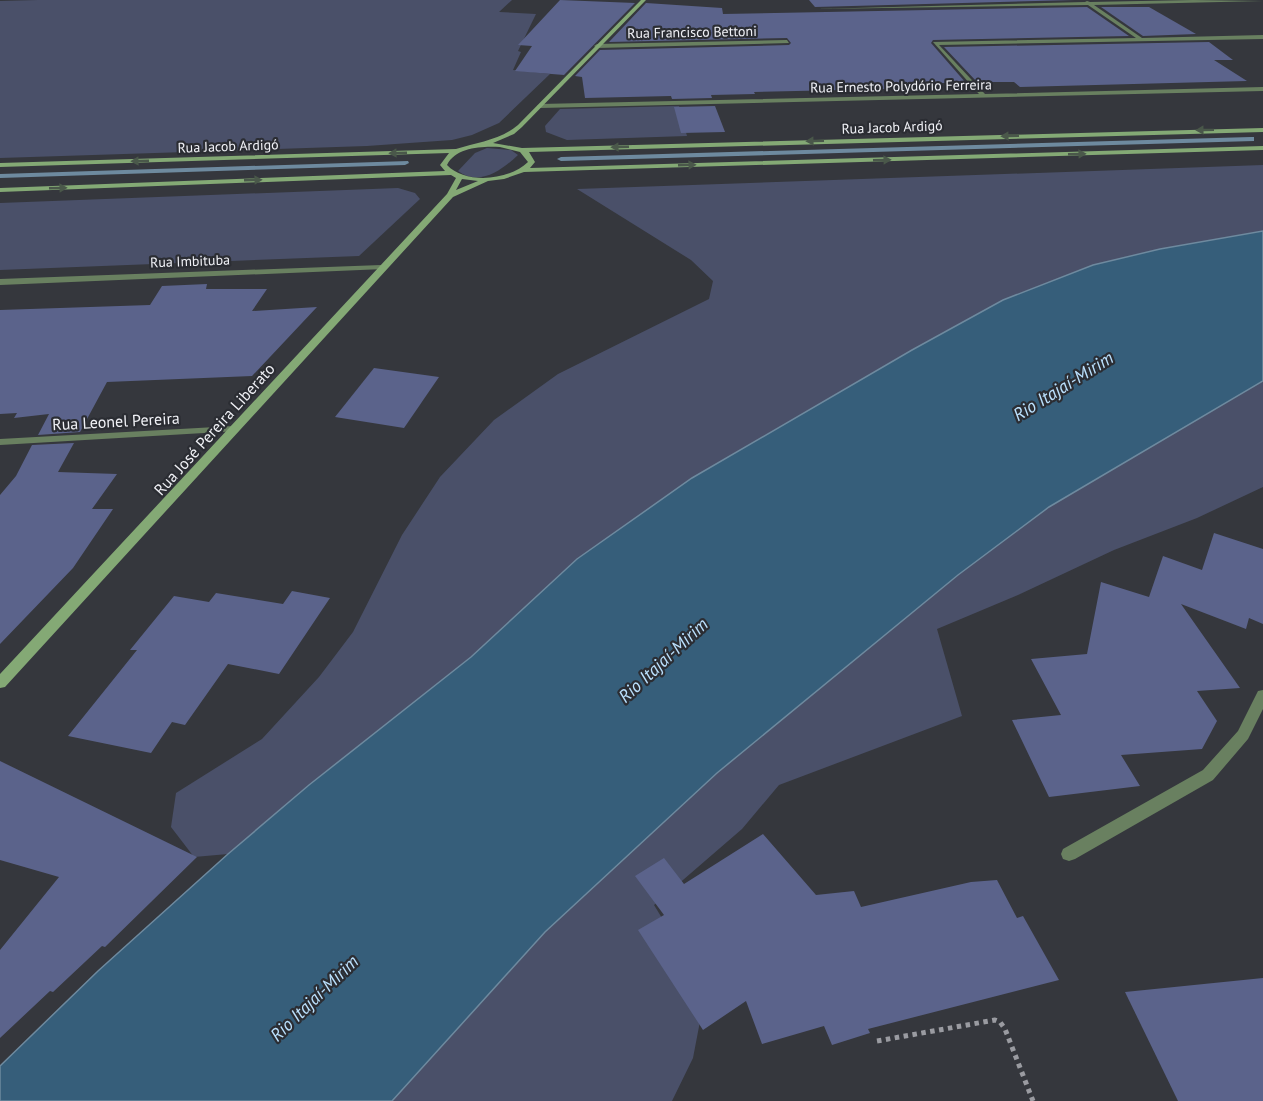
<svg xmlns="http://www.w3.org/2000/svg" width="1263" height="1101" font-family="'PT Sans',sans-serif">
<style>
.green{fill:#4a5069}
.water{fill:#365e7a;stroke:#6e8a9f;stroke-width:1.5}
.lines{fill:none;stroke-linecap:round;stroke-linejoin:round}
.stream{fill:#6e8a9f;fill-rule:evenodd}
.building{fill:#5b638b}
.path{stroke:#9a9ba1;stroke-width:5;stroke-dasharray:4.5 4.5;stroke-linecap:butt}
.lane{fill:#698060;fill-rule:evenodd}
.street{fill:#698060;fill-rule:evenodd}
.secondary{fill:#84a975;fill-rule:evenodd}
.oneway{fill:#4a584a}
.labels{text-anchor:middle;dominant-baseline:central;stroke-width:4.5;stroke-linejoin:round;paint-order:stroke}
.far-street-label{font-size:14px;fill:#f0f1f6;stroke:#2b2d33}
.street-label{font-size:16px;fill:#f0f1f6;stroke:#2b2d33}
.water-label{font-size:18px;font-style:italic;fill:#bbe1fe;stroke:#2b2d33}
</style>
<rect width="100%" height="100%" fill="#35373d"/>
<g class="green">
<path d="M38 0H512L499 12 536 14 518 51 521 52 513 70 550 74 499 123 472 135 452 140 367 146 0 158V1Z"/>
<path d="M679 106 687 136 567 140 546 132 545 126 560 109Z"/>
<path d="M487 148 511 150 518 155C502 170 480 187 458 171L475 153Z"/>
<path d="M1263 165V231L1160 249 1093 265 1003 300 912 350 692 478 577 559 471 657 309 785 228 854 194 857 171 827 176 793 262 739 319 677 353 632 402 535 440 477 494 420 558 374 709 299 713 281 691 260 577 189Z"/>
<path d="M398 188 415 193 420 199 359 256 0 270V203Z"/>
<path d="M1263 381V487L1197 518 1114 550 1018 595 937 629 962 716 779 785 742 829 654 905 706 990 693 1058 672 1101H392L545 932 717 773 958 575 1049 507Z"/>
</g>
<path class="water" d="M1263 231V381L1049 507 958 575 717 773 545 932 392 1101H0V1066L98 971 228 854 309 785 471 657 577 559 692 478 912 350 1003 300 1093 265 1160 249Z"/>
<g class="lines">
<g class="stream">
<path d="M1251 137H1254V141L561 161 557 159 561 157Z"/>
<path d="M408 161 409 163 405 165 0 178V174Z"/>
</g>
</g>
<g class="building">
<path d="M560 0 635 3 564 75 515 71 532 46 518 45Z"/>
<path d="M809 0H1075L815 7Z"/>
<path d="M646 3 722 8 723 14 1087 7 1129 36 933 40 931 43 966 83H930L934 88 754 92 755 94 711 95 712 98 672 99 671 96 585 98 582 77 575 76 600 50 789 45 791 43 787 38 609 42Z"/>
<path d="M1101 7H1149L1196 34 1143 36Z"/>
<path d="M1209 42 1233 60H1214L1247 81 1020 87 1014 82H977L944 47Z"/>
<path d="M715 106 725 132 681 133 674 107Z"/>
<path d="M207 284 206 289H267L252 311 317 307 252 376 107 382 80 432 38 435 49 414 14 418 17 413 0 414V310L150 305 162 286Z"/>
<path d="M374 368 439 377 404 428 335 417Z"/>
<path d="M74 443 58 472 117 474 92 509H113L73 568 0 644V495L16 476 32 445Z"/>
<path d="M1214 533 1263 549V624L1249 618 1246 629 1181 604 1240 688 1197 691 1217 721 1202 749 1121 755 1140 786 1049 797 1012 720 1061 715 1031 659 1087 654 1101 582 1149 597 1163 556 1202 570Z"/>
<path d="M292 591 330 598 279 674 228 664 185 725 172 722 151 753 68 736 137 650H130L174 596 209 602 216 593 283 604Z"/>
<path d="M0 761 197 857 105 947 102 946 53 992 50 991 0 1038V950L59 877 0 860Z"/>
<path d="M763 834 816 895 854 891 861 907 971 882 997 880 1017 918 1023 916 1059 980 868 1029 870 1033 832 1045 824 1026 762 1044 746 1001 703 1030 638 930 664 915 635 876 664 858 684 884Z"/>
<path d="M1263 978V1101H1178L1125 992Z"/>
</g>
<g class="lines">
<path class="path" d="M877 1041 995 1020 1000 1022 1005 1029 1033 1101"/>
<path class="lane" d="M1263 690V709L1248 739 1213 780 1075 859 1069 861 1063 859 1061 854 1063 849 1203 770 1238 731 1258 691Z"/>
<g class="street">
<path d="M1193 0 1263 1 1094 5 1142 38 1263 35V39L939 45 985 94 1263 87V91L540 108 537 106 540 104 979 94 933 42 1136 38 1088 5 816 9 1085 2 1087 1 1090 2Z"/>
<path d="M787 40 789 43 597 48 594 46 597 44Z"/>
<path d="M381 265 385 267 384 269 0 285V279Z"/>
<path d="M234 426 239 429 238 431 0 445V439Z"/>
</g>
<path class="secondary" d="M641 0H646L522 127 514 134 493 143 522 148 1263 128V132L529 152 535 162 530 168 1263 146V150L524 172 504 179 488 181 453 197 5 687 0 688V674L447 194 456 178 451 175 0 192V188L445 171 440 165 449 153 0 167V163L456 149C478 142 500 140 518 125ZM500 147 520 152 528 162C510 180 466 185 447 165 456 147 482 146 500 147ZM462 179 478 181 456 190Z"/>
</g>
<defs><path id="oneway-solid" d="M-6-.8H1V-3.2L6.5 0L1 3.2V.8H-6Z" transform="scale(1.5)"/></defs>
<g class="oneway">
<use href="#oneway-solid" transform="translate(1205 130) rotate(179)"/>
<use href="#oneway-solid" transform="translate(1010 136) rotate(178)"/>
<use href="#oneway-solid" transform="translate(815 141) rotate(178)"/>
<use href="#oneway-solid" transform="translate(620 147) rotate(178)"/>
<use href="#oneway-solid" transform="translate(398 153) rotate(178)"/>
<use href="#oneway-solid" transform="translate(1077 154) rotate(-2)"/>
<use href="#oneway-solid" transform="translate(882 160) rotate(-2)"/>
<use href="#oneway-solid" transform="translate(140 161) rotate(178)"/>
<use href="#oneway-solid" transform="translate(687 165) rotate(-2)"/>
<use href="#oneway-solid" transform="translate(253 180) rotate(-2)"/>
<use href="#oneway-solid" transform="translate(58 188) rotate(-2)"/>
</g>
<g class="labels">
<g class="far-street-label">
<text transform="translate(692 32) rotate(-1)">Rua Francisco Bettoni</text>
<text transform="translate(901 86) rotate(-1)">Rua Ernesto Polydório Ferreira</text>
<text transform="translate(892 127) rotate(-2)">Rua Jacob Ardigó</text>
<text transform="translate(228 146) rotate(-2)">Rua Jacob Ardigó</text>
<text transform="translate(190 261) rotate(-2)">Rua Imbituba</text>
</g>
<g class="street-label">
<text transform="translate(116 421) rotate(-3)">Rua Leonel Pereira</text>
<text transform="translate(214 429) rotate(-48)">Rua José Pereira Liberato</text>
</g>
<g class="water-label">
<text transform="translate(1063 386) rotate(-32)">Rio Itajaí-Mirim</text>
<text transform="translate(663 660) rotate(-43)">Rio Itajaí-Mirim</text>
<text transform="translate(314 998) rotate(-44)">Rio Itajaí-Mirim</text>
</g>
</g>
</svg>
